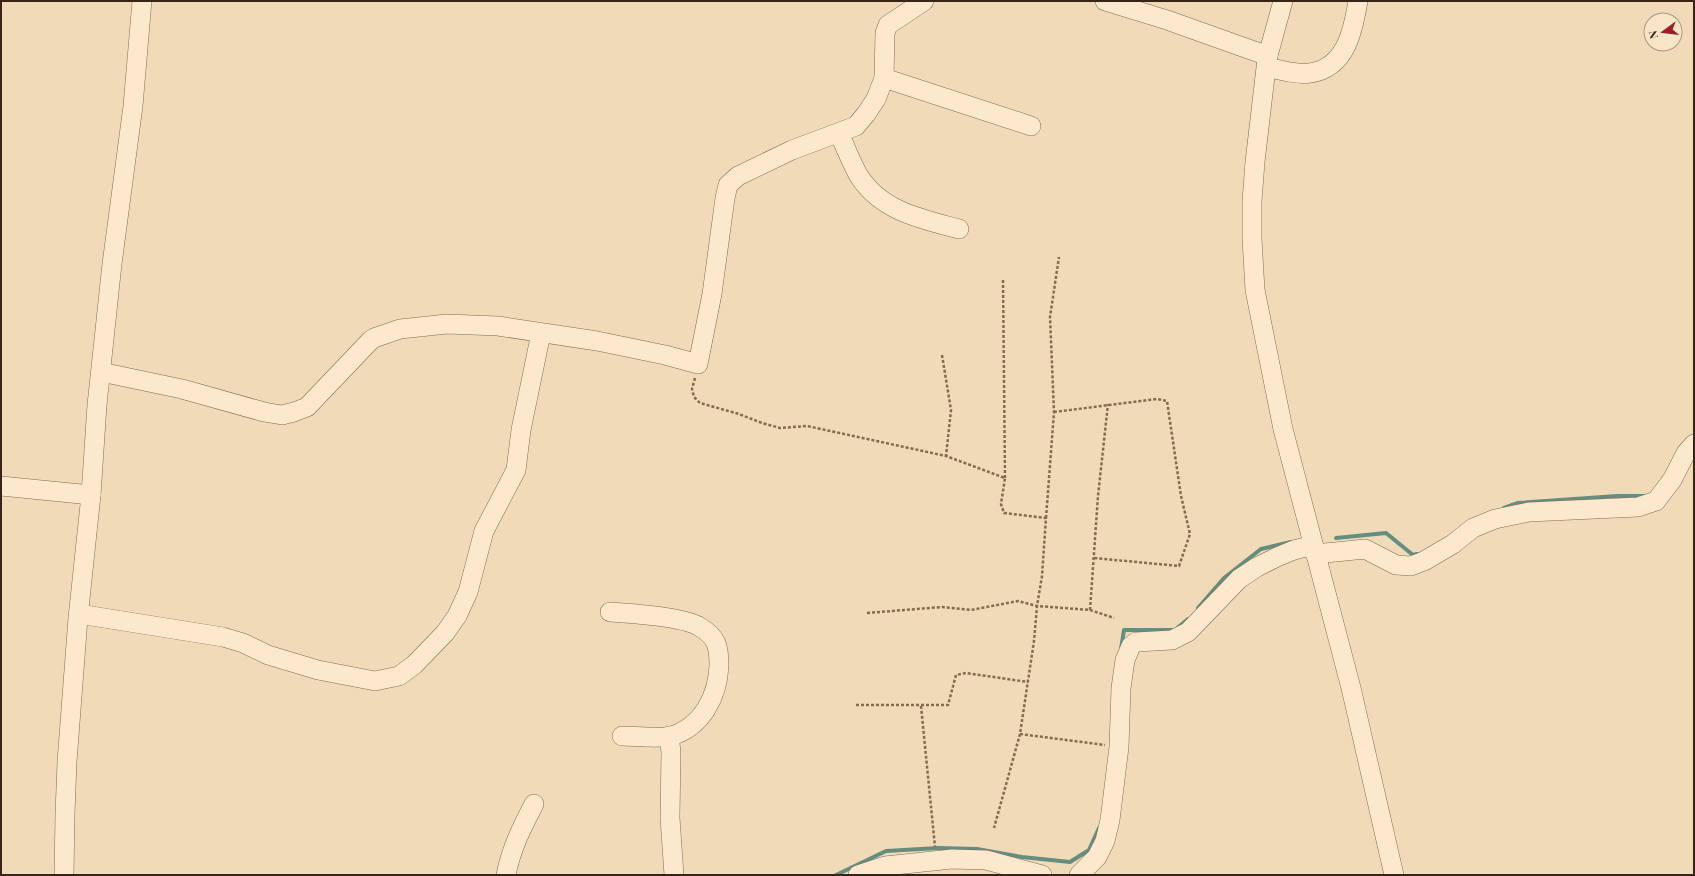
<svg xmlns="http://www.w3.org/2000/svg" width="1695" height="876" font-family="'Playfair Display',serif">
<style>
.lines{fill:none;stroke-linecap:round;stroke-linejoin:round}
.stream{stroke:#658e80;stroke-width:4}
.minor-casing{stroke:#886952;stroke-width:20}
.path{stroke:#886952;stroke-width:2.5;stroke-dasharray:3 2;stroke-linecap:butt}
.minor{stroke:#fce8cc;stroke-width:19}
</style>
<rect width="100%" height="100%" fill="#f1dab8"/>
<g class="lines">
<g class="stream">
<path d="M1504 508 1518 503 1617 496H1646"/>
<path d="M1336 538 1386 533 1413 555 1417 554"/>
<path d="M1198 608 1224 578 1261 549 1291 542"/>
<path d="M1121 649 1124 630H1175L1188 619"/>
<path d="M836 875 886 851 938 848 977 849 1022 857 1070 862 1089 850 1099 828"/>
</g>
<g class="minor-casing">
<g id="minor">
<path d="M1105 1 1167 20 1268 56"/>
<path d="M1283 1 1267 59 1255 162 1252 201V239L1255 290 1283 429 1351 688 1394 875"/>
<path d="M1267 67C1280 70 1296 75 1310 73 1346 68 1353 31 1358 1"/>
<path d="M884 78 1031 126"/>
<path d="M839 134C846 147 851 163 859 176 881 211 921 219 959 229"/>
<path d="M101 372 182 389 264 412 282 415 294 412 307 407 371 340 374 338 400 329 447 324 498 326 597 341 665 355 698 364 712 294 725 198 728 185 738 176 792 150 856 126 866 114 876 99 884 78 885 33 888 25 924 1"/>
<path d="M1 486 91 495"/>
<path d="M1315 554 1365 549 1396 565 1411 566 1424 561 1453 544 1473 528 1495 519 1529 512 1638 507 1656 501 1672 480 1686 453 1694 444"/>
<path d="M610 612C630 613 685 617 700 627 717 637 719 647 719 665 718 696 702 727 671 736 660 739 634 736 622 736"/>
<path d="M79 614 223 637 243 643 268 655 318 670 375 681 399 676 414 665 445 633 457 616 468 592 484 531 516 470 521 430 541 333"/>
<path d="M669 736 671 752 670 818 674 875"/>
<path d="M64 875 65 814 67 762 78 618 91 495 97 405 112 264 133 106 142 1"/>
<path d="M506 875C511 849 522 827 534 804"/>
<path d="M858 875 885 866 952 859 986 860 1042 875"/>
<path d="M1079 875 1097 857 1105 841 1110 820 1119 747 1121 688 1125 660 1131 646 1136 642 1172 640 1188 632 1239 579 1257 567 1277 557 1294 550 1313 545"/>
</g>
</g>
<g class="path">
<path d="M1003 280 1005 478"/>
<path d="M942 355 951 410 946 456"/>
<path d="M695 378 692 389 694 397 700 403 739 414 762 423 780 428 807 426 946 456 1005 478 1001 504 1004 513 1046 518 1042 576 1037 606 1034 641 1020 734 994 828"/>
<path d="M1054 412 1157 399 1167 401 1181 496 1190 534 1179 566 1094 558"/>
<path d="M1046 518 1054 412 1050 317 1059 257"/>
<path d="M1090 610 1098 496 1108 404"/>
<path d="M867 613 942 607 971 610 1018 601 1037 606 1090 610 1114 618"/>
<path d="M856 705H948L956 675 966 673 1028 682"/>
<path d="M921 706 935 847"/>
<path d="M1020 734 1105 745"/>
</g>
<use href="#minor" class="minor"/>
</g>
<rect width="1695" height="876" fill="none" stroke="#362419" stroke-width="4"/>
<g transform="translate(1663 32) rotate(255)"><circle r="19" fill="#f8e5c8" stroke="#aa9882"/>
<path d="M0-3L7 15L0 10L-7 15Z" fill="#9c1d2c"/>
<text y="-6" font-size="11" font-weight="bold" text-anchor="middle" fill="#362419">N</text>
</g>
</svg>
